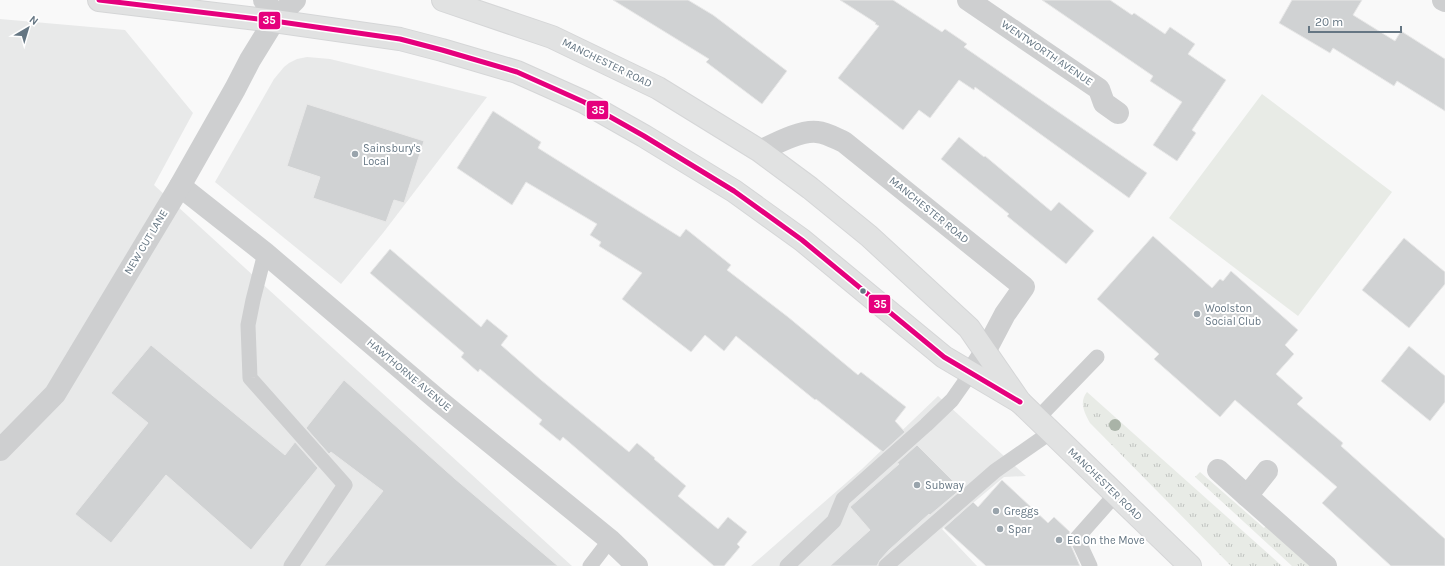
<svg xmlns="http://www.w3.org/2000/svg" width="1445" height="566" font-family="Karla,sans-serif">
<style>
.built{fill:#e8e9e9}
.grass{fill:url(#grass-tufts)}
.pitch{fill:#e8ebe6}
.building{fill:#d0d2d3;stroke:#e8e8e8}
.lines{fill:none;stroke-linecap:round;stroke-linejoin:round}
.primary-casing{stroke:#d5d6d7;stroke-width:24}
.service{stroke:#cecfd0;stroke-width:15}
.minor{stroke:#cecfd0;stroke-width:22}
.tertiary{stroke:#cecfd0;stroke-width:22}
.primary{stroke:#e1e2e2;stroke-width:22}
.bus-1-casing{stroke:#fff;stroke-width:8}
.bus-1{stroke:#e5007d;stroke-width:5}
.tree{fill:#a9b3a7}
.poi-dot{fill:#99a4ac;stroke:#fff;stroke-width:1.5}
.bus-dot{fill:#657683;stroke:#fff;stroke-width:1.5}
.labels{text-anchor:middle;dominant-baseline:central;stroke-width:4;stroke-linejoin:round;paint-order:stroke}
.street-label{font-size:11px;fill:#657683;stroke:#fff}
.poi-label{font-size:11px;fill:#657683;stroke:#fff;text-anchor:start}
.line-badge{stroke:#fff;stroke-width:1.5}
.badge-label{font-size:11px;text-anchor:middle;font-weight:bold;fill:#fff}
</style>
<defs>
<pattern id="grass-tufts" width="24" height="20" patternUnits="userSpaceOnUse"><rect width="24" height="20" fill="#e8ebe6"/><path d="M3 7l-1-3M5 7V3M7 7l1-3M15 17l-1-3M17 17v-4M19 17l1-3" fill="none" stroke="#c0c3c0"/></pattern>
</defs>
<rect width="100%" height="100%" fill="#f9f9f9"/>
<g class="built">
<path d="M0 19 125 30 193 113 154 185 572 566H0Z"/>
<path d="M307 57 330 59 487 97 383 233 341 284 215 182 274 79 284 67 289 63 297 59Z"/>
<path d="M938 396 1026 476 1004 477 942 529 977 566H751L862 469Z"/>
</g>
<g class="grass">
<path d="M1087 392 1282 566H1231L1090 423C1084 412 1079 402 1087 392Z"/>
<path d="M1200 472 1264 528 1270 521 1320 566H1292L1195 477Z"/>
</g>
<path class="pitch" d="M1262 94 1392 192 1298 316 1169 218Z"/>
<g class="building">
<path d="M613 0H688L713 15 787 71 762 104 706 62 709 59Z"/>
<path d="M840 0H893L942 32 945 29 967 44 964 47 1147 173 1129 198 975 87 974 90 959 80 930 118 919 110 903 130 838 78 879 26 875 24 876 23Z"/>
<path d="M1042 0H1110L1132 15 1134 13 1165 34 1170 27 1195 44 1188 54 1226 80 1192 130 1196 133 1177 161 1153 145 1182 102 1150 81 1153 76Z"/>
<path d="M1292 0H1362L1353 15 1395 41 1401 31 1445 59V111L1397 81 1394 86 1333 48 1330 53 1279 23Z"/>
<path d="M307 104 424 141 404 203 394 200 386 222 313 198 320 177 287 166Z"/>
<path d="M493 111 541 142 538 148 680 237 686 229 731 265 727 270 788 317 858 375 861 372 906 407 895 421 905 432 883 452 816 399 815 400 736 336 724 351 705 335 691 352 622 299 642 273 599 246 601 242 590 235 597 224 526 182 512 205 457 168Z"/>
<path d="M959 137 984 157 985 156 1051 211 1059 202 1094 231 1066 264 1007 216 1009 214 941 159Z"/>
<path d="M1153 236 1212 288 1220 279 1223 281 1231 271 1298 330 1285 345 1294 354 1276 374 1303 398 1297 404 1343 443 1341 446 1445 539V566H1391L1322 503 1337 487 1235 400 1220 417 1154 359 1159 354 1097 299Z"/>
<path d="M1404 238 1445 272V284L1409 328 1362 290Z"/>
<path d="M390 249 481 327 487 319 508 336 501 345 541 380 629 452 637 443 655 458 654 459 686 486 678 496 718 529 728 517 747 532 737 544 740 547 724 566H714L563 437 560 441 539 424 542 420 480 369 478 372 461 357 464 353 370 273Z"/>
<path d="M151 345 285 455 295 442 318 468 251 550 166 475 111 543 75 514 148 423 111 393Z"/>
<path d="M1409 346 1445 376V402L1430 421 1381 381Z"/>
<path d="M344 380 454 478 558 566H324L383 491 331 452 329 454 306 428Z"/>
<path d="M917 445 961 489 930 515 929 514 889 550 880 560 877 566H830L870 530 850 507 899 464 897 463Z"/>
<path d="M1002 480 1048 523 1054 517 1070 532 1068 536 1069 541 1080 566H986L944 528 973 502 978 507Z"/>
</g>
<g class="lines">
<g class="primary-casing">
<g id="primary">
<path d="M99 0 274 21 400 39 442 50 517 72 584 102 644 136 734 191 802 240 944 357 1020 402"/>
<path d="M443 0 552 37 658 88 760 151 810 188 869 236 969 328 1020 402 1190 566"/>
</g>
</g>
<g class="service">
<path d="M265 253 253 300 248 325 250 378 345 485 291 566"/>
<path d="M1038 418 1097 357"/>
<path d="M590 566 610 540"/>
<path d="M787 566 834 521 843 499 926 425 952 400 971 373"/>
<path d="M886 566 995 471 1051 432"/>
<path d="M1090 566 1077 538 1115 495"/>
</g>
<g class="minor">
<path d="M968 0 1099 89 1104 103 1118 113"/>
<path d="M1443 0 1445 1"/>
<path d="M760 151C775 144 800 130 817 132 827 133 835 138 844 142L1024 287 1005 314 985 352 971 373"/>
<path d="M180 186 265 253 438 400 610 540 637 566"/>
<path d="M0 450 55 394 180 186 235 89 250 60 274 21 272 10 264 0"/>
<path d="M1218 470 1247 496 1267 471"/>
<path d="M1247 496 1326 566"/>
</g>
<path class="tertiary" d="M274 21 295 0"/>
<use href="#primary" class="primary"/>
<g class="bus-1-casing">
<path id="bus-1" d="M99 0 274 21 400 39 442 50 517 72 584 102 644 136 734 191 802 240 944 357 1020 402"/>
</g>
<use href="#bus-1" class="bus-1"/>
</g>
<circle class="tree" cx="1115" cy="425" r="6"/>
<g class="poi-dot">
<circle cx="355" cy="154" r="4"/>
<circle cx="1197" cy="314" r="4"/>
<circle cx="917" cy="485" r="4"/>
<circle cx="996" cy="511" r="4"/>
<circle cx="1000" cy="529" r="4"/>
<circle cx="1059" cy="540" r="4"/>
</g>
<circle class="bus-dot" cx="863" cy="291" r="3.5"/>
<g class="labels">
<g class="street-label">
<text transform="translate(1047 53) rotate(34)">WENTWORTH AVENUE</text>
<text transform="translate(607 63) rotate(26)">MANCHESTER ROAD</text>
<text transform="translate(929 210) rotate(39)">MANCHESTER ROAD</text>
<text transform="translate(146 242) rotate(-59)">NEW CUT LANE</text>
<text transform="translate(409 375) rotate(40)">HAWTHORNE AVENUE</text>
<text transform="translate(1105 484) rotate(44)">MANCHESTER ROAD</text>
</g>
<g class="poi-label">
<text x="363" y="148">Sainsbury's<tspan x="363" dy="13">Local</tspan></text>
<text x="1205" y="308">Woolston<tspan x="1205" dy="13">Social Club</tspan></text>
<text x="925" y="485">Subway</text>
<text x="1004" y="511">Greggs</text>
<text x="1008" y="529">Spar</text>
<text x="1067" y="540">EG On the Move</text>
</g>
</g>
<g class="line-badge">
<rect x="258" y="11" width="23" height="19" rx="4" fill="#e5007d"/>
<rect x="586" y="100" width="23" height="20" rx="4" fill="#e5007d"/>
<rect x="868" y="294" width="23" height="20" rx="4" fill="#e5007d"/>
</g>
<g class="badge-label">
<text x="269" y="24">35</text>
<text x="598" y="114">35</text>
<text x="880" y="308">35</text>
</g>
<g transform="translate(28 28) rotate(38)" stroke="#ffffff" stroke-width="3" paint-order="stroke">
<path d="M0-3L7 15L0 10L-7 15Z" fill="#657683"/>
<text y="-6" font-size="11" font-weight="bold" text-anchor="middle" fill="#657683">N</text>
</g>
<path d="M1309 26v6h92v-6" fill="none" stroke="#657683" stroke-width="2"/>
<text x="1315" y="26" font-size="12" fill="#657683" stroke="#ffffff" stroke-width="3" paint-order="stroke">20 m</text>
</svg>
